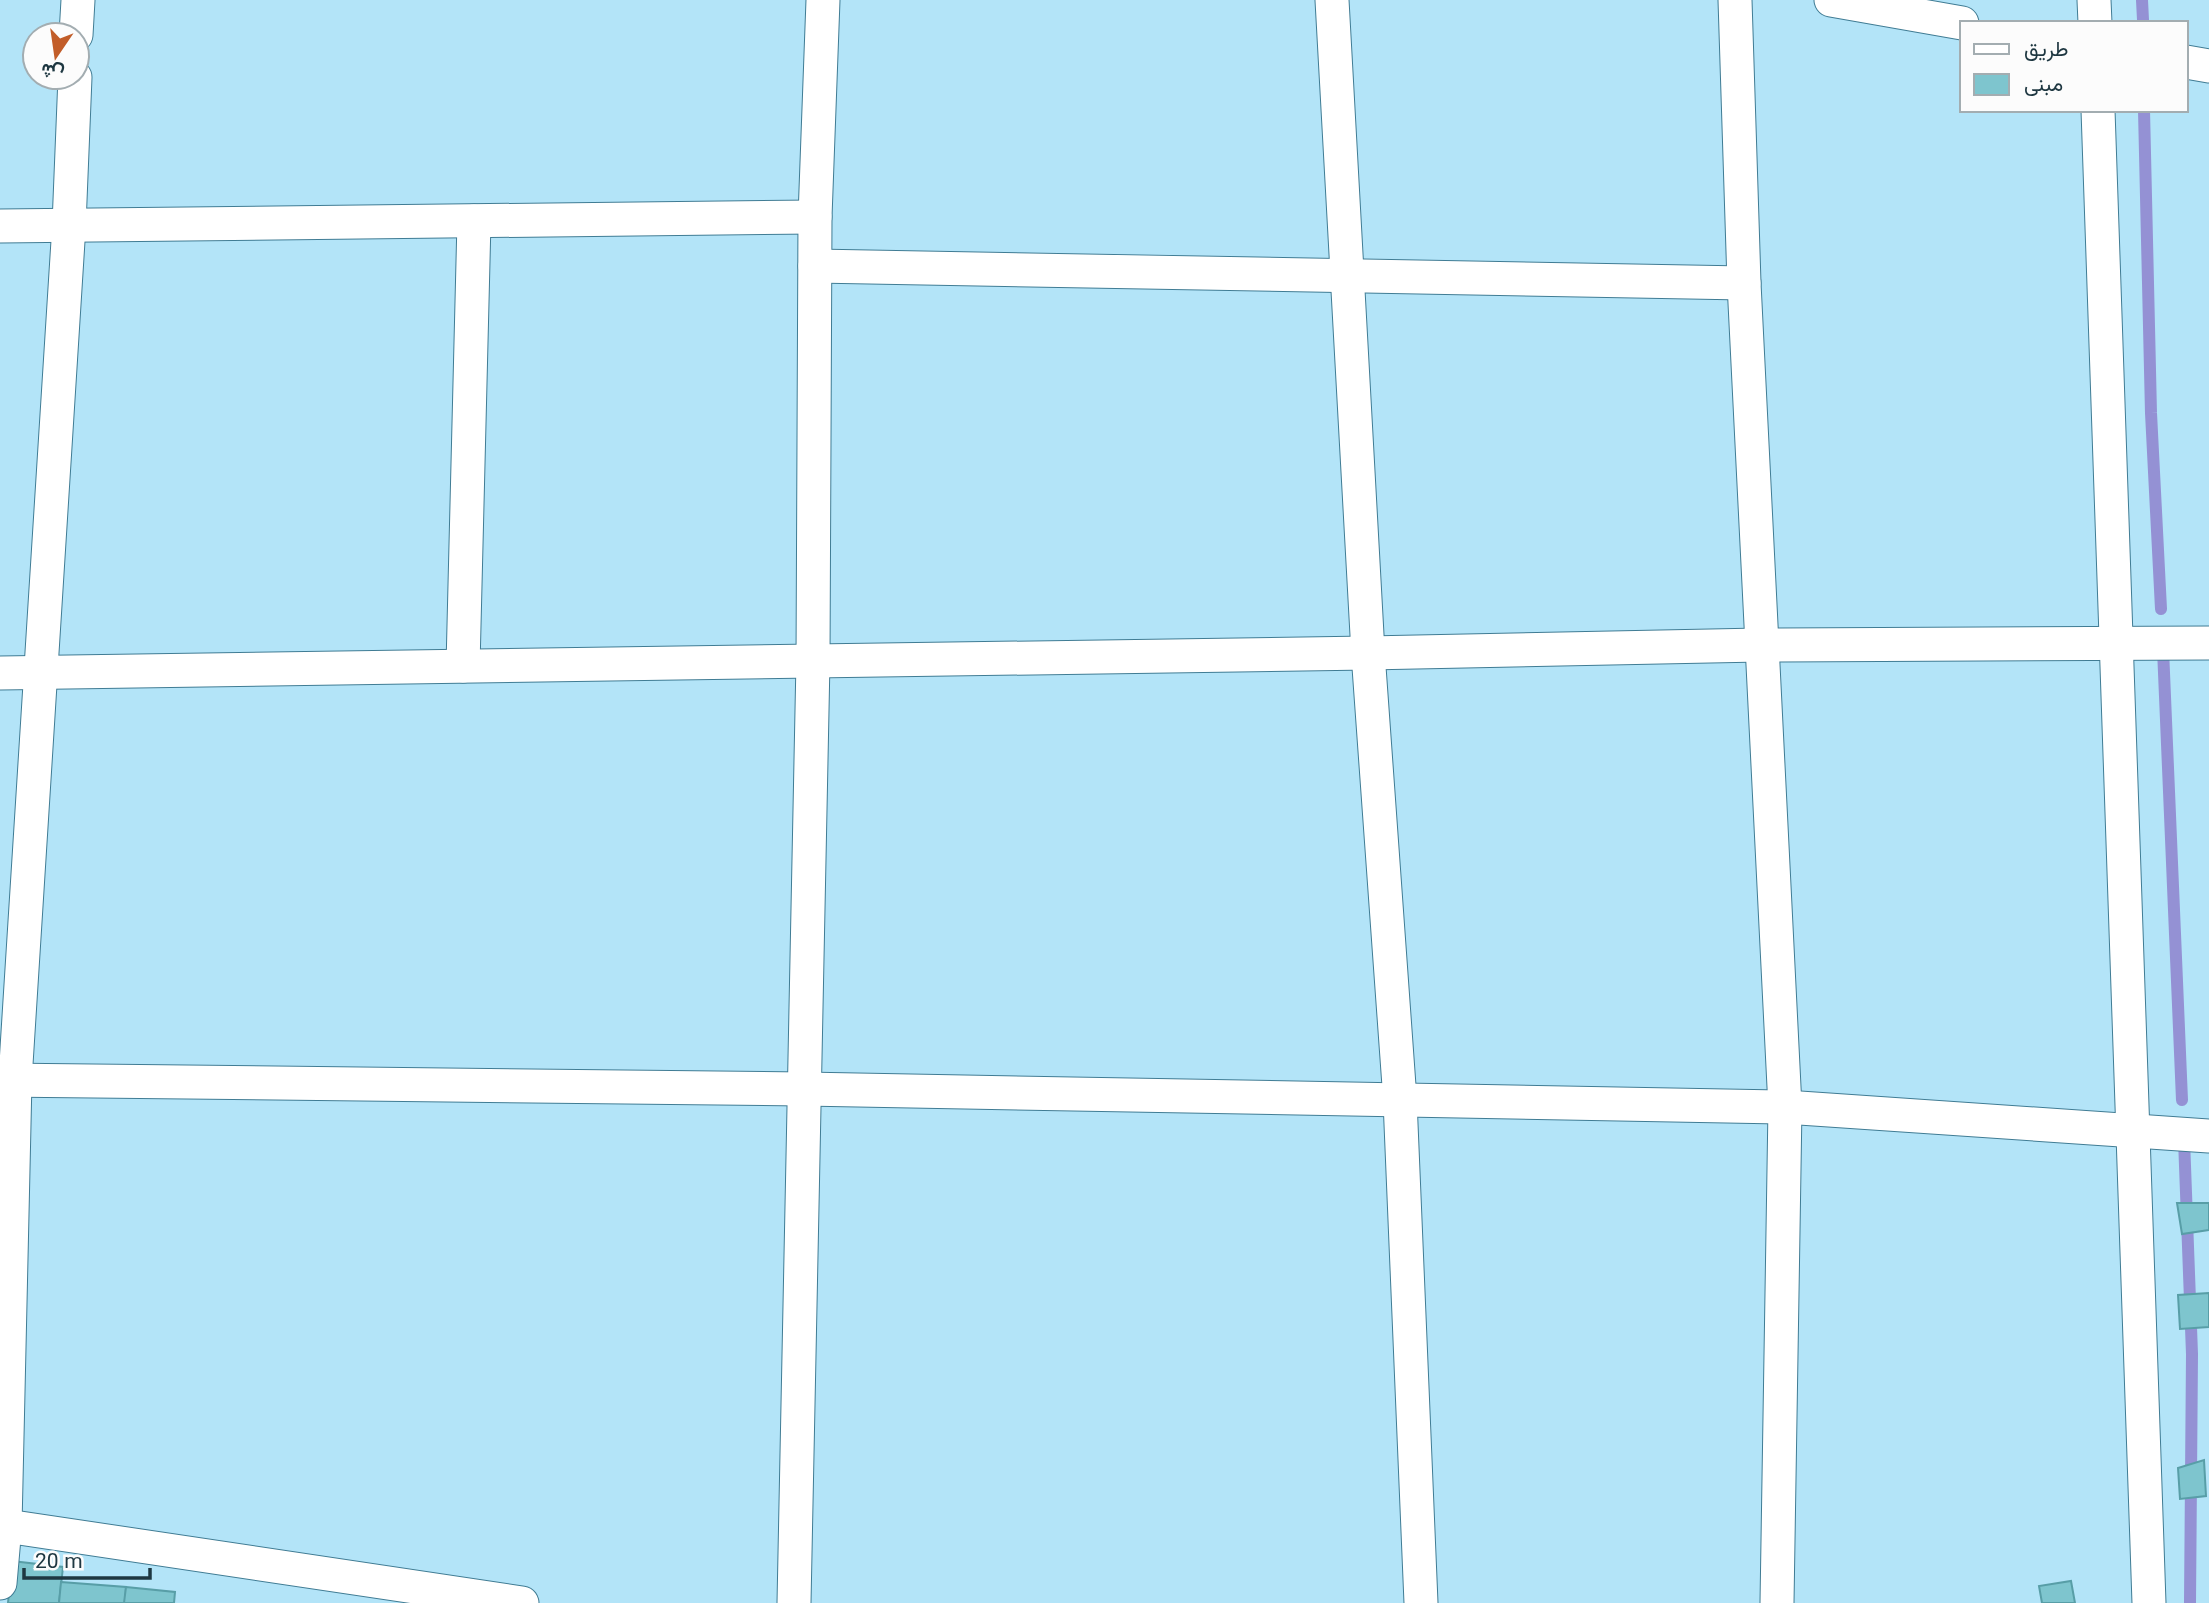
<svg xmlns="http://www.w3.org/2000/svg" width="2209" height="1603" font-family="Georgia,Vazirmatn,serif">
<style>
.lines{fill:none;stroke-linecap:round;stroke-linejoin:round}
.stream{stroke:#9491d4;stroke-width:12}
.building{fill:#7ec5ce;stroke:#589ea7;stroke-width:2}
.minor-casing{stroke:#407c94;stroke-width:35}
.minor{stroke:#fff;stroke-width:33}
</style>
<rect width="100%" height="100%" fill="#b3e4f8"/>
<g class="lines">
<g class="stream">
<path d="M2142 0 2143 20"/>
<path d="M2144 110 2151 413 2161 609"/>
<path d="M2163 649 2182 1100"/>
<path d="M2184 1139 2192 1354 2190 1603"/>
</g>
</g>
<g class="building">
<path d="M2177 1203H2209V1230L2182 1234Z"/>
<path d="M2209 1293V1327L2180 1329 2178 1295Z"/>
<path d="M2204 1460 2206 1496 2180 1499 2178 1468Z"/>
<path d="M12 1561 63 1567 59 1603H8Z"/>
<path d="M2071 1581 2075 1603H2042L2039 1586Z"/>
<path d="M61 1582 126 1587 125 1603H59Z"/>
<path d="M126 1587 175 1592 174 1603H124Z"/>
</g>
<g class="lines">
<g class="minor-casing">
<g id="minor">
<path d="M1332 0 1368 653 1400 1100 1421 1603"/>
<path d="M1735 0 1744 283 1785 1107 1777 1603"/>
<path d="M1831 0 1962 23"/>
<path d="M2094 0 2095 23"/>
<path d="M76 35 78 0"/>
<path d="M2186 62 2209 66"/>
<path d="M2098 110 2149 1603"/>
<path d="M0 226 815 217"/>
<path d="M815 266 1744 283"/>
<path d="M463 666 474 221"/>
<path d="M0 673 1368 653 1760 645 2209 643"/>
<path d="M0 1080 804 1089 1785 1107 2209 1136"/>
<path d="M0 1525 522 1603"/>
<path d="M0 1583 5 1526 15 1080 69 225 75 77"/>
<path d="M794 1603 813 661 815 217 823 0"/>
</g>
</g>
<use href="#minor" class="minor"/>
</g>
<rect x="1960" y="21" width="228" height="91" fill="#fcfcfc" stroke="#a3adb1" stroke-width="2"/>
<rect x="1974" y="44" width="35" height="10" fill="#ffffff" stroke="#a3adb1" stroke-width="2"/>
<text x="2024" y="56" font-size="21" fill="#1e3741">طريق</text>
<rect x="1974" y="74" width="35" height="21" fill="#7ec5ce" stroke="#a3adb1" stroke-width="2"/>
<text x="2024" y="91" font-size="21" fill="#1e3741">مبنى</text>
<g transform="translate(56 56) rotate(193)"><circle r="33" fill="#fcfcfc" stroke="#a3adb1" stroke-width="2"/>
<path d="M0-5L12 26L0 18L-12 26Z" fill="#c25d29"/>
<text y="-10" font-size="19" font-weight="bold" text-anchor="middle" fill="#1e3741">ش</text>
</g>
<path d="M24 1568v10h126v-10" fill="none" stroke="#1e3741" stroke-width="3.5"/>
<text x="35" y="1568" font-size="21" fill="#1e3741" stroke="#fcfcfc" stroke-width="5" paint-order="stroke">20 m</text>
</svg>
